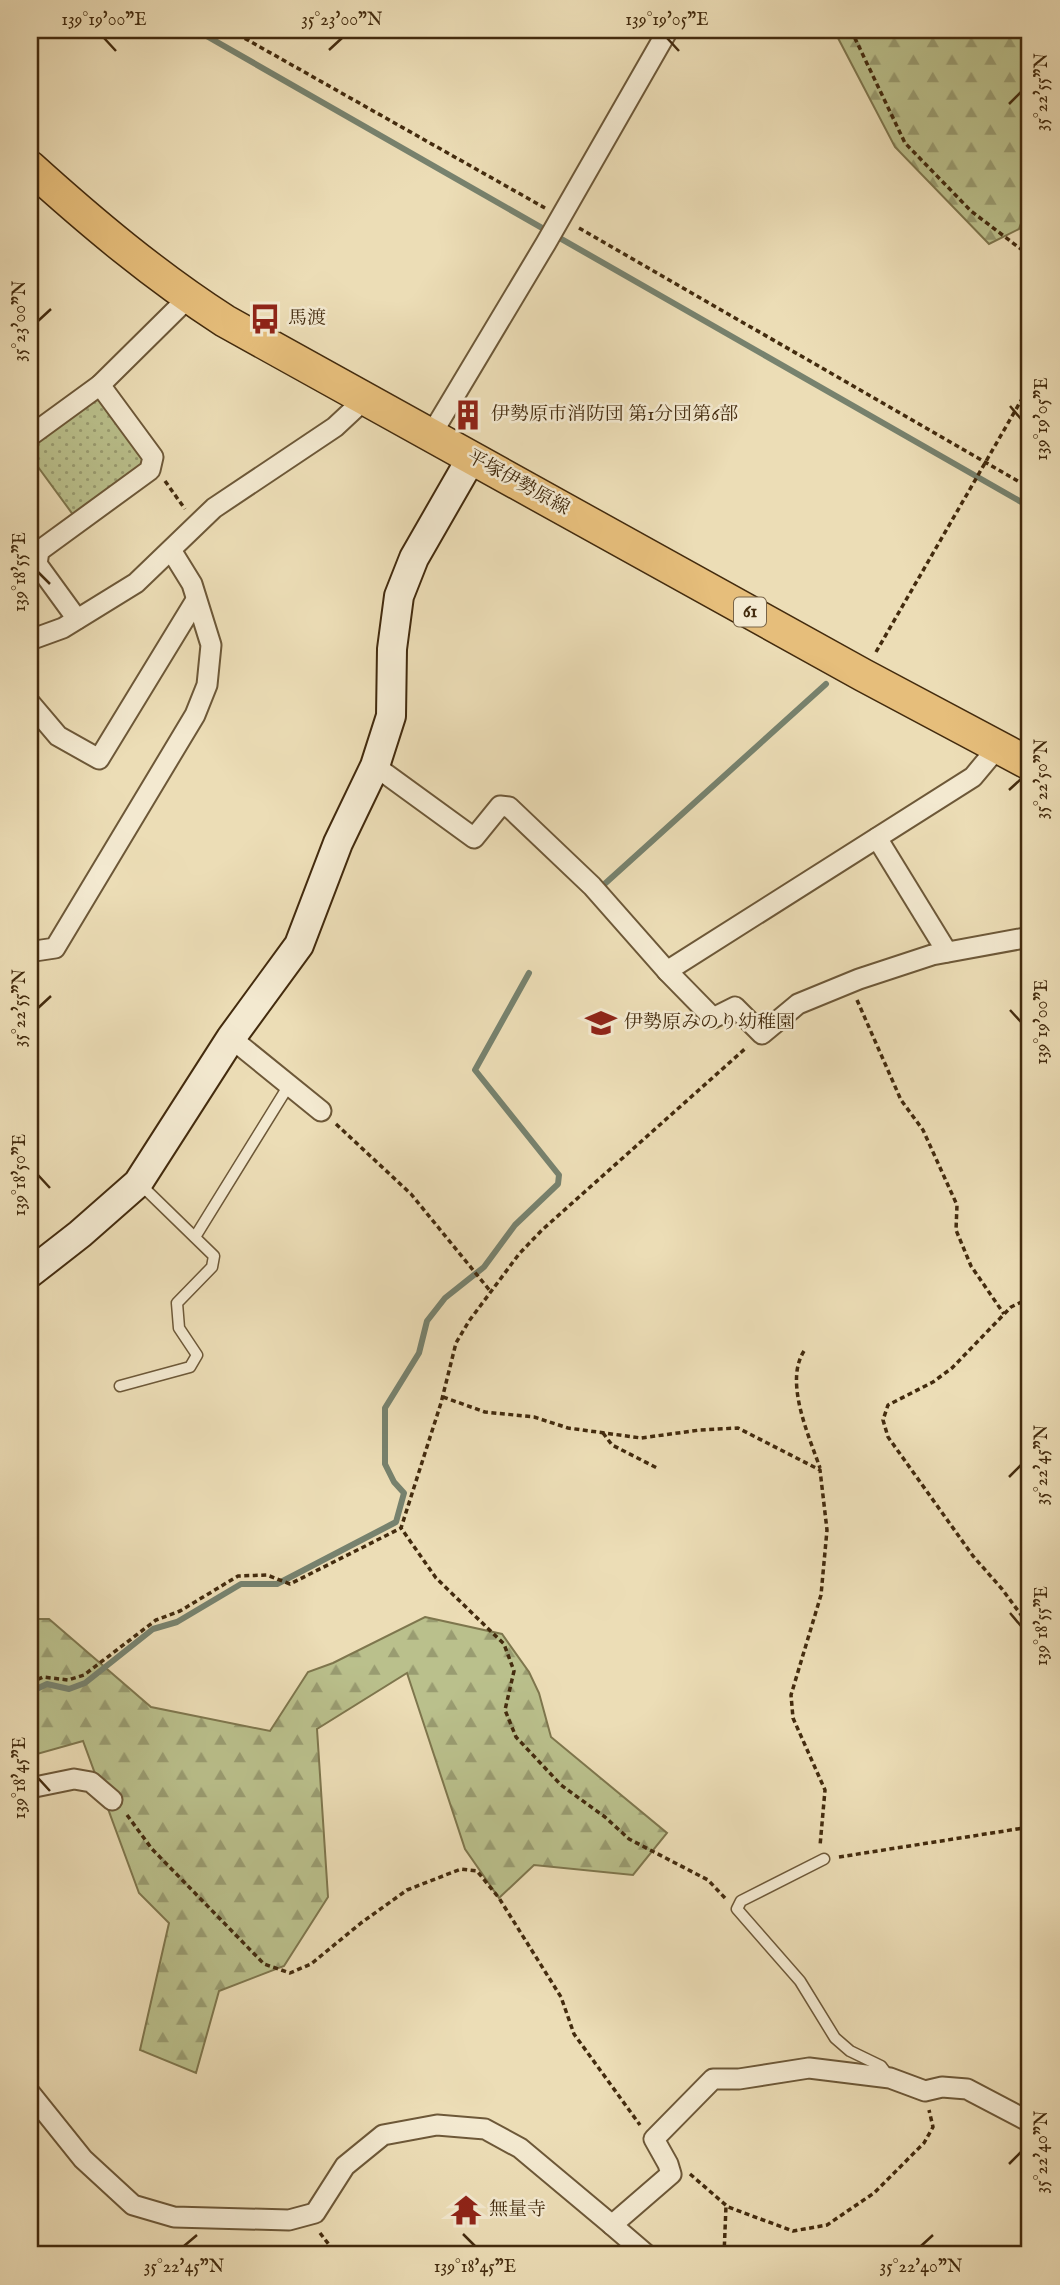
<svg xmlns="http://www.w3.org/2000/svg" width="1060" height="2285" font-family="'IM FELL English','Noto Serif JP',serif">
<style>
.grass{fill:url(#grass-dots);stroke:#7e764d;stroke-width:2}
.forest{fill:url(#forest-firs);stroke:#7e764d;stroke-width:2}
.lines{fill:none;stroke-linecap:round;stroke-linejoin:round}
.stream{stroke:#77826e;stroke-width:6}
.lane-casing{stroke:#6d5838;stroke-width:13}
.street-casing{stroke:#6d5838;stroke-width:23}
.secondary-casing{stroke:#432b0e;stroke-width:32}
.primary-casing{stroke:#432b0e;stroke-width:35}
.path{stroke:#432b0e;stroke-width:3.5;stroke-dasharray:5 3.5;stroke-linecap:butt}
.lane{stroke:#f3e9d0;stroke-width:10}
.street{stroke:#f3e9d0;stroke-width:19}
.secondary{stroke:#f3e9d0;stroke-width:28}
.primary{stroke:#e6be7b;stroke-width:32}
.ticks{fill:none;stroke:#432b0e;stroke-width:2.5}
.labels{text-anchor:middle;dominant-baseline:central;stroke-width:5;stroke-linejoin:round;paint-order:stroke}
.shield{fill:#f3e9d0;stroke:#786448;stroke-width:2}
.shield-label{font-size:18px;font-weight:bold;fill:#432b0e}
.poi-label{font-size:19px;fill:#432b0e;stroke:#f3e9d0;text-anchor:start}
.street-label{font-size:19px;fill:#432b0e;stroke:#f3e9d0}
.neatline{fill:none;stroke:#432b0e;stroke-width:2.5}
.ticks-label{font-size:18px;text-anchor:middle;fill:#432b0e}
</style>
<defs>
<pattern id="grass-dots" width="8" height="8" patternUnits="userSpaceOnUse" patternTransform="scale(1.75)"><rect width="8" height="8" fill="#bac08c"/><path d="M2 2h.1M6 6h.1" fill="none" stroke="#999c71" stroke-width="1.8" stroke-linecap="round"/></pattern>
<pattern id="forest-firs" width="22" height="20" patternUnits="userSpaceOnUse" patternTransform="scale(1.75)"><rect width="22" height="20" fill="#bac08c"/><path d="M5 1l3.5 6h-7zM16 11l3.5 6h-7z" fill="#999c71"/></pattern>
</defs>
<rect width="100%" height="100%" fill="#ecddb6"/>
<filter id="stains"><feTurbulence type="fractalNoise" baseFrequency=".00286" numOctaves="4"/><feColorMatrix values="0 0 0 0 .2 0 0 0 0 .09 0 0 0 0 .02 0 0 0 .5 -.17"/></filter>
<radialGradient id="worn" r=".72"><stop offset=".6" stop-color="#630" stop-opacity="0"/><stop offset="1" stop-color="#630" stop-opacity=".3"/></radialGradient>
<path class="grass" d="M91 399 102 401 144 455 141 467 74 516 30 456V445Z"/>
<g class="forest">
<path d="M839 30H1030V197L1019 229 989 244 895 147 838 38Z"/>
<path d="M425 1617 502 1634 529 1672 539 1693 551 1737 667 1833 633 1875 534 1865 499 1898 465 1849 407 1673 317 1729 328 1897 284 1966 219 1991 196 2073 140 2050 169 1923 139 1893 83 1741 30 1756V1619H49L151 1707 270 1731 308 1672 333 1663Z"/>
</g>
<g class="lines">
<g class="stream">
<path d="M196 30 1030 507"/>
<path d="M599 889 826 684"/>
<path d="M30 1692 47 1684 69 1689 85 1683 153 1629 177 1622 241 1584H277L396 1522 404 1493 394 1482 385 1464V1408L419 1353 427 1321 445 1298 484 1267 515 1225 558 1184 559 1175 475 1070 529 973"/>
</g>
<g class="lane-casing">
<g id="lane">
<path d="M195 1237 289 1085"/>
<path d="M120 1386 190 1367 197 1355 179 1328 177 1303 212 1267 214 1256 139 1183"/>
<path d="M824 1859 741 1901 737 1909 800 1981 835 2038 850 2051 881 2066 890 2078"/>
</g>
</g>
<g class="street-casing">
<g id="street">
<path d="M431 435 546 243 668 30"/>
<path d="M30 436 100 385 188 298"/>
<path d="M77 619 37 564 39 551 150 470 153 457 100 385"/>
<path d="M30 640 63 628 136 583 214 508 335 427 365 399"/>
<path d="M30 703 58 736 99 759 196 600"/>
<path d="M375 766 474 838 500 806 509 807 592 886 667 971 713 1018 735 1007 762 1034 798 1004 859 979 932 955 1030 937"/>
<path d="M877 838 947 952"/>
<path d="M30 948 35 951 55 948 195 715 207 685 211 645 192 584 171 550"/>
<path d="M667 971 973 777 998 747"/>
<path d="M231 1038 321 1111"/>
<path d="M30 1788 74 1779 91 1782 112 1800"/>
<path d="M30 2093 83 2159 133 2205 174 2217 289 2220 315 2213 345 2166 383 2135 437 2125 485 2129 520 2148 612 2225 671 2174 668 2164 654 2139 713 2079H739L809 2068 890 2078 925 2091 942 2087 967 2089 1030 2122"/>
<path d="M612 2225 647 2255"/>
</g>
</g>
<g class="secondary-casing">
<path id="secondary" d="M30 1273 80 1234 138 1183 231 1038 299 945 338 843 375 766 391 716 392 649 399 596 414 558 472 457"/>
</g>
<g class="primary-casing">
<path id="primary" d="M30 167C92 223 155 276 225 321L863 675 1030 764"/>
</g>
<g class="path">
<path d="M230 30 545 208"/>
<path d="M851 30 905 143 971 211 1030 256"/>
<path d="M579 228 1030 488"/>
<path d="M165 481 185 509"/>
<path d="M876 652 1030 385"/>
<path d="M857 1000 901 1100 923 1130 957 1205 956 1230 971 1266 1004 1314"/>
<path d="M336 1124 411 1194 491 1292"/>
<path d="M1030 1298 1011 1307 952 1368 933 1382 888 1405 883 1420 888 1437 973 1556 1002 1589 1030 1627"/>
<path d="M804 1351C784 1382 809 1436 820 1468"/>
<path d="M443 1397 485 1412 534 1417 568 1428 641 1438 700 1430 738 1428 820 1470 827 1530 821 1595 791 1695 793 1718 825 1790 820 1846"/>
<path d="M603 1433 612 1445 659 1469"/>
<path d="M30 1683 43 1677 68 1680 84 1675 156 1620 180 1611 238 1576 267 1575 290 1584 401 1528"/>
<path d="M127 1815 152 1849 264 1964 290 1973 311 1964 361 1923 407 1890 461 1869 477 1871 499 1898 561 1997 574 2034 640 2125"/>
<path d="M839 1857 1030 1827"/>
<path d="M725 1898 708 1880 629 1839 605 1817 561 1785 516 1737 505 1710 514 1671 504 1644 436 1578 401 1528 441 1403 456 1343 469 1321 519 1254 542 1230 747 1047"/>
<path d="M690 2174 728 2207 793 2231 827 2225 874 2193 924 2143 933 2127 929 2110"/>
<path d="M320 2233 337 2255"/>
<path d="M724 2255 726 2206"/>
</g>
<use href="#lane" class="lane"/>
<use href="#street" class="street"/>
<use href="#secondary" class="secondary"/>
<use href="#primary" class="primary"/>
</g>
<path class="ticks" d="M104 38 116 51M667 38 679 51M329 50 342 38M1009 104 1021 92M38 321 51 309M1010 406 1021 419M38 572 50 584M1009 790 1021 779M38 1008 51 996M1010 1010 1021 1022M38 1175 50 1188M1009 1477 1021 1465M1010 1613 1021 1626M38 1778 50 1791M1009 2164 1021 2152M463 2234 475 2246M184 2246 197 2235M921 2246 933 2235"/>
<defs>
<g id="bus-bare" transform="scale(2.415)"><path d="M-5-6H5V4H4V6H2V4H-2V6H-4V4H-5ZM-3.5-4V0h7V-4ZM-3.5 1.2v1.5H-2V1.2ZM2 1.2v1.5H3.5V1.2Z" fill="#8f2418" stroke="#f3e9d0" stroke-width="2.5" paint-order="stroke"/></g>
<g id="building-bare" transform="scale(2.415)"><path d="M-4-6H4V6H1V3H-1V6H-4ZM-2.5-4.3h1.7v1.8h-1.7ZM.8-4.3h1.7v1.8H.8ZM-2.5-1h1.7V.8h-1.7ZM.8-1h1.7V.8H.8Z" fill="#8f2418" stroke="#f3e9d0" stroke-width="2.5" paint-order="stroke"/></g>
<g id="school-bare" transform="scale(2.415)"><path d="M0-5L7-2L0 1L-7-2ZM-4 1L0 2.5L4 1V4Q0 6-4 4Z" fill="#8f2418" stroke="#f3e9d0" stroke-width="2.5" paint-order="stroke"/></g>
<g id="temple-bare" transform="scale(2.415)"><path d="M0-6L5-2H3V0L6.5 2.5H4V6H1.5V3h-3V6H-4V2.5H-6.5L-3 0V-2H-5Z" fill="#8f2418" stroke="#f3e9d0" stroke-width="2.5" paint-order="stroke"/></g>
</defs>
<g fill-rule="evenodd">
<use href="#bus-bare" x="265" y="319"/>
<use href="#building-bare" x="468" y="415"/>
<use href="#school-bare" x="601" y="1023"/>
<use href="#temple-bare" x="466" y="2210"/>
</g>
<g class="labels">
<rect class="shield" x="734" y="597.5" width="32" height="29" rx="5"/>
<g class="shield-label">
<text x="750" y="612">61</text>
</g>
<g class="poi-label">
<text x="288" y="319">馬渡</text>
<text x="491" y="415">伊勢原市消防団 第1分団第6部</text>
<text x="624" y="1023">伊勢原みのり幼稚園</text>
<text x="489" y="2210">無量寺</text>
</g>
<g class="street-label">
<text transform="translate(518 483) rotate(29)">平塚伊勢原線</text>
</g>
</g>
<rect width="1060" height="2285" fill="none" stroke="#ecddb6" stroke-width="77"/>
<rect x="38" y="38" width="983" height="2208" class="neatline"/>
<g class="ticks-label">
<text x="104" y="25">139°19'00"E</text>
<text x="342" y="25">35°23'00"N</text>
<text x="667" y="25">139°19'05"E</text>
<text transform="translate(1041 92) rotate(-90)" y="6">35°22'55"N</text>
<text transform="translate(19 321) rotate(-90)" y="6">35°23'00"N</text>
<text transform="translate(1041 419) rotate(-90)" y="6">139°19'05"E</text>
<text transform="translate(19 572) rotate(-90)" y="6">139°18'55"E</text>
<text transform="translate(1041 779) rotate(-90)" y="6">35°22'50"N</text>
<text transform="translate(19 1008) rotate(-90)" y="6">35°22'55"N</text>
<text transform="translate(1041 1022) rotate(-90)" y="6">139°19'00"E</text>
<text transform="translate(19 1175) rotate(-90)" y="6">139°18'50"E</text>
<text transform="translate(1041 1465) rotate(-90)" y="6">35°22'45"N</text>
<text transform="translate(1041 1626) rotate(-90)" y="6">139°18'55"E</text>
<text transform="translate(19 1778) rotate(-90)" y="6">139°18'45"E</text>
<text transform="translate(1041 2152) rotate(-90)" y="6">35°22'40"N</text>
<text x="184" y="2272">35°22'45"N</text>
<text x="475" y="2272">139°18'45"E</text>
<text x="921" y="2272">35°22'40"N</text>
</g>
<rect width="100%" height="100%" filter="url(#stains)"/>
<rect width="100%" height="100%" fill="url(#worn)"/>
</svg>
